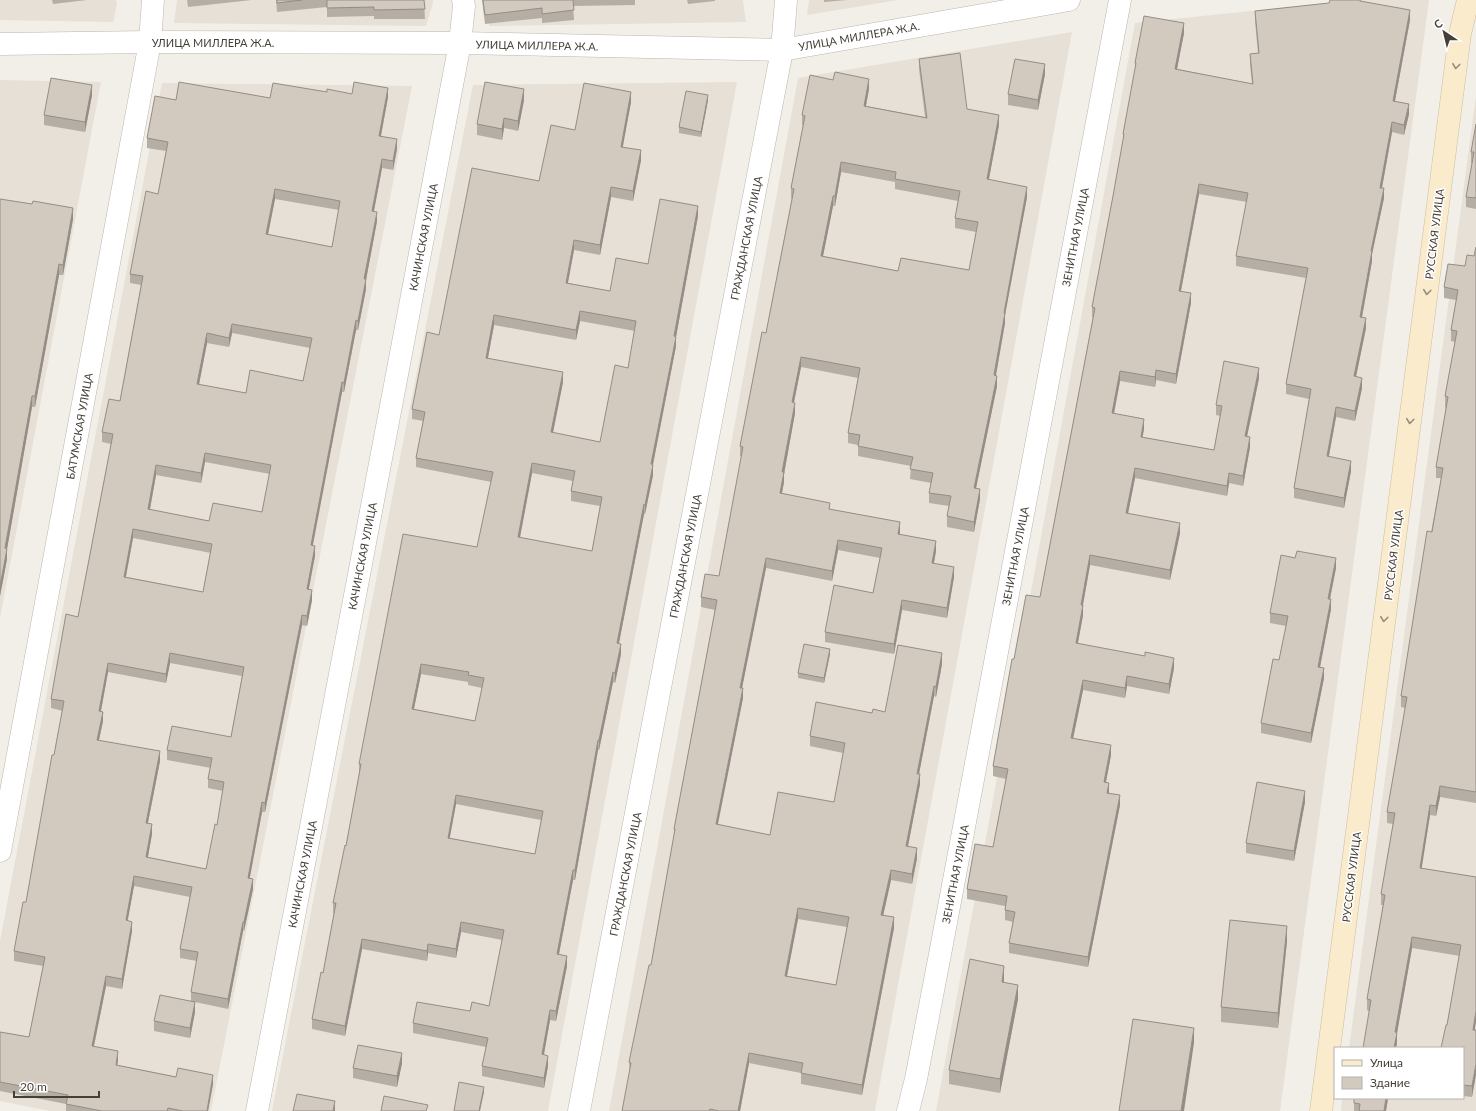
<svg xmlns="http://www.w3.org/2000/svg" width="1476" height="1111" font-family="Lato,sans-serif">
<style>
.residential{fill:#e6e0d7}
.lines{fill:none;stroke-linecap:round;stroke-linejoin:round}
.street-casing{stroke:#bdb6ac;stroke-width:23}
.secondary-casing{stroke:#cdbe9d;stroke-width:23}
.street{stroke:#fff;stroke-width:22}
.secondary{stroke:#f9ebcc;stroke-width:22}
.wall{fill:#b5aea4;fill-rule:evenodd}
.shaded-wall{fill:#948d86}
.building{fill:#d3cabf;stroke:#948d86;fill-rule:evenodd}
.oneway{stroke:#968c7b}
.labels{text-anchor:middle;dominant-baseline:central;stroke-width:3;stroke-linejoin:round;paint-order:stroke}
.street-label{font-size:11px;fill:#453f38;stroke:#fff}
</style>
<rect width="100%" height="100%" fill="#f2efe9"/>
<g class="residential">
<path d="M0 0H116L117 4 113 22 0 20Z"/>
<path d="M177 0H433V3L426 26 174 23Z"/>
<path d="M486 0H743L746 22 489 26Z"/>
<path d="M809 0H898L807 15Z"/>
<path d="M1356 0H1429L1280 1111H936L1135 23Z"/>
<path d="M1072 32 875 1111H609L798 78Z"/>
<path d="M0 80 101 82 0 618Z"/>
<path d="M737 82 548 1111H272L473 85Z"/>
<path d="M162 83 412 86 211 1111H50L0 1101V941Z"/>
<path d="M1476 96V1111H1341L1342 1098H1463V1048H1349Z"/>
</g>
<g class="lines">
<g class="street-casing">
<g id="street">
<path d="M0 44 150 42 460 43 782 50 1069 0"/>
<path d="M0 851 150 42 153 0"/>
<path d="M257 1111 460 43 464 6 463 0"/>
<path d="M579 1111 782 50 786 0"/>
<path d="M908 1111 916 1079 941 949 1120 0"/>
</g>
</g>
<g class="secondary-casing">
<path id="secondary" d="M1321 1111 1460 34 1468 0"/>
</g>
<use href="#street" class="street"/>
<use href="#secondary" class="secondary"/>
</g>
<g class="wall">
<path d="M52 0H87L53 4Z"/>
<path d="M187 0H252L188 7Z"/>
<path d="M276 0H424L425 19H374V16L327 17V7L277 12Z"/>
<path d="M482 0H635V5L573 6 574 20 542 23V18L485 24Z"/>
<path d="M687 0H715V1L688 4Z"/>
<path d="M824 0H847L824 2Z"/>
<path d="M1361 0V1L1410 20 1395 101 1409 114 1404 135 1392 132 1382 188 1384 198 1372 254V261L1362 318 1366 328 1356 377 1362 388 1355 421 1336 417 1329 456 1351 471 1344 508 1294 498V488L1309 399 1286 394V384L1306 278 1236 266V256L1247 202 1199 194 1181 291 1191 303 1176 384 1156 380 1155 387 1120 381 1114 414 1144 429 1142 437 1214 450 1220 416 1216 415V405L1259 378 1247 437 1250 447 1243 486 1229 483 1227 496 1135 478 1128 514 1180 533 1170 580 1090 565 1083 605V615L1078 643 1174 668 1169 694 1127 686 1125 698 1083 690 1073 739 1111 755 1106 782 1109 793 1120 805 1088 967 1009 953V943L1013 922 1005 920V906L967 899V889L993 847 1006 779 993 776V766L1014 659 1040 597 1093 317H1092V307L1113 196 1123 142V134L1135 71V63L1184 33 1177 69 1252 84 1250 64V54L1258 53 1255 21V11Z"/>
<path d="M919 59 967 109 999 125 989 179 1027 197 1005 315V323L996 376 997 386 976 488 980 499 974 532 947 527V516L949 506 929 503V493L931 483 910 479 911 466 858 456V445L848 443V433L858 378 801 367 794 402 795 413 784 474V482L782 493 900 532V534L936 551 934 563 954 577 947 618 902 610 894 654 825 642V632L873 593 880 558 838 550 832 581 766 568 742 688 743 698 717 825 770 835 834 802 843 753 810 746V736L872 713 885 712 942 664 936 697 934 696 919 774 920 784 908 846 917 858 912 884 891 880 883 916 894 928 862 1095 801 1084V1073L749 1063 740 1111H622L630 1073 629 1062 651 965 674 837V829L715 610 701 607V597L719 576 742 457 740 456V446L766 333 792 198H791V188L803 125H802V115L869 89 866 106 925 117 919 69ZM841 172 895 182V189L958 201 955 218V228L976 232 969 270 898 271 823 256 833 206H835ZM798 919 847 927 836 985 787 976Z"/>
<path d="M1045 74 1038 110 1008 105V94Z"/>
<path d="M327 92 388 97 381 136 397 149 393 170 382 168 374 211 377 221 366 280V289L358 330H356L344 392H342L312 546 315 556 308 589 312 600 307 626 302 625 265 812H262L249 879 253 889 244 931H243L228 1009 195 1002V1012L190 1038 154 1031V1021L191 1001V992L197 961 180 958V949L190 897 134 886 127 921 132 931 122 989 106 986 94 1046 118 1060 117 1065 213 1084 208 1111H66V1104L0 1091V1032L29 1037 43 966 14 961V951L26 902 63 711 51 708V699L78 617 111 444 102 442V432L120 401 141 285 130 283V274L158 194 166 151 147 148V138L176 100 270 98ZM275 199 339 210 332 247 268 235ZM232 333 310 348 303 381 246 393 199 385 207 343 229 347ZM205 462 270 474 262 512 209 521 150 510 156 475 201 483ZM133 538 211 553 203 592 126 577ZM170 663 242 676 231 737 167 750V760L211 768 208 779V788L223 791 217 825 206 869 148 857 152 834 148 823 160 761 99 740 103 721 101 711 108 672 166 683Z"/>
<path d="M92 95 85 132 44 125V115Z"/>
<path d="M524 100 518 131 504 128 502 140 477 135V124Z"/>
<path d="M708 100 701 137 679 133V127Z"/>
<path d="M631 102 622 147 641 160 633 201 611 197 600 255 574 250 568 283 610 291 648 264 698 216 676 337V346L653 465V475L645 514H644L619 643 621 654 615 683 613 682 599 750H598L575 880H573L559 954 567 966 556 1021 550 1020 544 1055 548 1066 544 1088 482 1076V1066L486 1047 413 1033V1023L470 1011 489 1006 502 940 461 932 456 958 428 953 427 961 362 949 345 1036 312 1029V1019L323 973 334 913H333V903L346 846 359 774V764L477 547 491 482 416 467V458L423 421 412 419V409L439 335 539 181 575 130ZM580 321 635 331 628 368 600 442 553 433 563 382 488 358 494 325 576 340ZM532 473 573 481 571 491V501L600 506 592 551 520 538ZM421 674 468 682V685L482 688 475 721 414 709ZM456 804 541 820 535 854 449 838Z"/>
<path d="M1476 124V209L1466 207V197L1472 163H1471V152Z"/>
<path d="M0 199 73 219 63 275H59L35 407H32L7 549V559L0 596Z"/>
<path d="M1476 247V803L1440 797 1436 816 1430 815 1421 868 1476 877 1475 1030 1472 1097 1463 1096V1048L1447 1025 1460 956 1412 948 1397 1033V1044L1369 1011 1367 1010V999L1383 905H1381V894L1393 824 1387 823V812L1405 708 1401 707V696L1441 478H1436V467L1446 408 1445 407V396L1455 342 1451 341V330L1456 300 1444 298V287L1474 256Z"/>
<path d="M1336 568 1330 599 1331 609 1320 668 1324 678 1311 743 1261 733V723L1279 660 1286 626 1270 623V613Z"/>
<path d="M830 654 824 683 798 678V673Z"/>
<path d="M1305 802 1294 861 1246 853V843Z"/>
<path d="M1287 941 1278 1028 1221 1022V1007Z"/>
<path d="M1004 980V982L1018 999 1000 1093 949 1084V1070Z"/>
<path d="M402 1063 397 1087 353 1078V1068Z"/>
<path d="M1354 1098H1388L1386 1111H1354Z"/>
</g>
<g class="shaded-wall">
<path d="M1410 10V20L1393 111V101Z"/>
<path d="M1184 23V33L1175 79V69Z"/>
<path d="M1045 64V74L1038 110V100Z"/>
<path d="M869 79V89L864 116V106Z"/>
<path d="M92 85V95L85 132V122Z"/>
<path d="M388 88V97L379 146V136Z"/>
<path d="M524 89V100L518 131V121Z"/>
<path d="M631 92V102L621 157V147Z"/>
<path d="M708 95V100L701 137V132Z"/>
<path d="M1409 104V114L1404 135V125Z"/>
<path d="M999 115V125L987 189V179Z"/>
<path d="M504 118V128L502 140V129Z"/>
<path d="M1392 122V132L1380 198V188Z"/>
<path d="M397 139V149L393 170V161Z"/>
<path d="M641 150V160L633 201V191Z"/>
<path d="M382 159V168L372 221V211Z"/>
<path d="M841 162V172L835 206V196Z"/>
<path d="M1199 184V194L1179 301V291Z"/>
<path d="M611 187V197L600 255V245Z"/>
<path d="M1027 187V197L1005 315V323L994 385V375L1004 313Z"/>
<path d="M1384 188V198L1372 254V261L1360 327V317L1371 251Z"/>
<path d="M275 189V199L266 244V234Z"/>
<path d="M833 196V206L821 266V256Z"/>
<path d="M698 206V216L676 337V346L651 474V464Z"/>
<path d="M73 208V219L63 275V265Z"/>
<path d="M377 212V221L366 280V289L358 330V321L364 279Z"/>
<path d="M574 240V250L566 292V283Z"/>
<path d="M59 264V275L35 407V396Z"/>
<path d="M1191 293V303L1176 384V374Z"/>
<path d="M580 311V321L576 340V330Z"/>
<path d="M494 315V325L486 368V358Z"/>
<path d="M1366 318V328L1354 386V376Z"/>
<path d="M356 320V330L344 392V383Z"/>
<path d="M232 324V333L229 347V338Z"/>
<path d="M207 333V343L197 394V384Z"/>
<path d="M801 357V367L792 412V402Z"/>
<path d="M1259 368V378L1245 446V436Z"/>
<path d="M1156 370V380L1155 387V377Z"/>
<path d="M1120 371V381L1112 423V413Z"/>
<path d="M563 372V382L551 442V432Z"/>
<path d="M997 376V386L974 498V488Z"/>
<path d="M1362 378V388L1355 421V411Z"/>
<path d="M342 382V392L311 555V545Z"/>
<path d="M32 396V407L7 549V559L0 596V586L5 548Z"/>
<path d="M795 403V413L784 474V482L780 503V493L782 472Z"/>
<path d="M1336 407V417L1327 466V456Z"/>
<path d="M1144 419V429L1141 447V437Z"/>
<path d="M1250 437V447L1243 486V476Z"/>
<path d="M205 453V462L201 483V473Z"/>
<path d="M1351 461V471L1344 508V498Z"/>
<path d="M532 463V473L518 547V537Z"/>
<path d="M156 465V475L148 519V509Z"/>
<path d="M653 465V475L645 514V505Z"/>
<path d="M1135 468V478L1126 523V513Z"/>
<path d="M1229 473V483L1227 496V486Z"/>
<path d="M980 489V499L974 532V522Z"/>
<path d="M644 504V514L617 653V643Z"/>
<path d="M900 522V532L898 544V534Z"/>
<path d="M1180 523V533L1170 580V570Z"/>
<path d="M133 529V538L124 586V577Z"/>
<path d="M838 540V550L832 581V571Z"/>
<path d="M936 541V551L932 573V563Z"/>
<path d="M315 546V556L307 599V589Z"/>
<path d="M1090 555V565L1081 615V605Z"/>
<path d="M766 558V568L740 698V688Z"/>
<path d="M1336 558V568L1328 608V599Z"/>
<path d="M954 567V577L947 618V608Z"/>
<path d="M312 590V600L307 626V616Z"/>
<path d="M1331 599V609L1318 677V667Z"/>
<path d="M902 600V610L894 654V644Z"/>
<path d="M1083 605V615L1076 653V643Z"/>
<path d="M302 615V625L265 812V803Z"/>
<path d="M621 644V654L615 683V673Z"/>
<path d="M830 649V654L824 683V678Z"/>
<path d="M170 653V663L166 683V674Z"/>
<path d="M942 653V664L936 697V687Z"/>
<path d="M1174 658V668L1169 694V684Z"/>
<path d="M108 663V672L99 721V711Z"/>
<path d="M421 664V674L412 718V709Z"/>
<path d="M1324 668V678L1311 743V733Z"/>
<path d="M613 672V682L599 750V740Z"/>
<path d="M1127 676V686L1125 698V688Z"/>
<path d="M1083 680V690L1071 748V738Z"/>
<path d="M934 686V696L917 784V774Z"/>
<path d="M743 688V698L716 834V824Z"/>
<path d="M103 712V721L97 749V740Z"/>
<path d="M598 740V750L575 880V870Z"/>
<path d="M1111 745V755L1104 792V782Z"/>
<path d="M160 751V761L146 832V823Z"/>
<path d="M920 774V784L906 856V846Z"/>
<path d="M1109 783V793L1107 803V793Z"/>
<path d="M1440 786V797L1436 816V806Z"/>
<path d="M1305 791V802L1294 861V851Z"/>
<path d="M456 795V804L448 848V838Z"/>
<path d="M1120 795V805L1088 967V957Z"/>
<path d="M262 802V812L248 888V878Z"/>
<path d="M1430 805V815L1420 879V868Z"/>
<path d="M152 824V834L146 867V857Z"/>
<path d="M917 848V858L912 884V874Z"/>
<path d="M573 870V880L557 964V954Z"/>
<path d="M891 870V880L881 925V915Z"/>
<path d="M134 876V886L126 930V920Z"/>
<path d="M253 879V889L244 931V922Z"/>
<path d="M798 908V919L785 986V976Z"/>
<path d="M894 917V928L862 1095V1085Z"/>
<path d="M132 922V931L122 989V979Z"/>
<path d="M243 922V931L228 1009V999Z"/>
<path d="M461 922V932L456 958V949Z"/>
<path d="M1287 926V941L1278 1028V1013Z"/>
<path d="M1412 937V948L1397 1033V1044L1396 1048H1394L1395 1032Z"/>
<path d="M362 939V949L345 1036V1026Z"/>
<path d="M428 944V953L427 961V951Z"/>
<path d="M567 956V966L556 1021V1011Z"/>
<path d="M1004 966V980L1002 996V982Z"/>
<path d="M106 976V986L92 1055V1046Z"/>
<path d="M1018 985V999L1000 1093V1079Z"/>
<path d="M195 1002V1012L190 1038V1028Z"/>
<path d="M550 1010V1020L542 1064V1054Z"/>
<path d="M1476 1011V1022L1473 1040V1030Z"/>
<path d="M1194 1028V1043L1184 1111H1181Z"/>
<path d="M118 1051V1060L116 1075V1065Z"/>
<path d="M402 1053V1063L397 1087V1076Z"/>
<path d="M749 1053V1063L740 1111H738Z"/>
<path d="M548 1056V1066L544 1088V1078Z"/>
<path d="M1476 1064V1075L1472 1097V1086Z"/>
<path d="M213 1075V1084L208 1111H207Z"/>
<path d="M484 1087V1092L480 1111H479Z"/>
<path d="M1386 1098H1388L1386 1111H1384Z"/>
<path d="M335 1101V1111H333Z"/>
</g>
<g class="building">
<path d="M277 0H302L277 3Z"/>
<path d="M327 0H424L425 9 374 10V7L327 8Z"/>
<path d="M483 0H573L574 10 542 14V8L485 15Z"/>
<path d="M1330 0H1360V1L1410 10 1393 101 1409 104 1404 125 1392 122 1380 188H1384L1371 251H1372L1360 317 1366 318 1354 376 1362 378 1355 411 1336 407 1327 456 1351 461 1344 498 1294 488 1311 389 1286 384 1308 268 1236 256 1248 193 1199 184 1179 291 1191 293 1176 374 1156 370 1155 377 1120 371 1112 413 1144 419 1141 437 1214 450 1222 406 1216 405 1224 361 1259 368 1245 436 1250 437 1243 476 1229 473 1227 486 1135 468 1126 513 1180 523 1170 570 1090 555 1081 605H1083L1076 643 1145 656V652L1174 658 1169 684 1127 676 1125 688 1083 680 1071 738 1111 745 1104 782 1109 783 1107 793 1120 795 1088 957 1009 943 1015 912 1005 910 1007 896 967 889 975 844 993 847 1008 769 993 766 1012 659H1014L1026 595 1040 597 1095 308 1092 307 1113 196 1124 134H1123L1136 63H1135L1144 16 1184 23 1175 69 1253 84 1250 54 1259 53 1255 11 1329 3Z"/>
<path d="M960 53 967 109 999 115 987 179 1027 187 1004 313H1005L994 375 997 376 974 488 980 489 974 522 947 516 951 496 929 493 933 473 910 469 913 457 858 446 860 435 848 433 860 368 801 357 792 402 795 403 782 472H784L780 493 830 503 829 509 900 522 898 534 936 541 932 563 954 567 947 608 902 600 894 644 825 632 834 585 873 593 882 548 838 540 832 571 766 558 740 688H743L716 824 770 835 778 792 834 802 845 743 810 736 816 702 872 713 873 709 885 712 898 645 942 653 936 687 934 686 917 774H920L906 846 917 848 912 874 891 870 881 915 894 917 862 1085 801 1073 803 1063 749 1053 738 1111H719L710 1109 709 1111H622L631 1063 629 1062 649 965H651L675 829H674L717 600 701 597 705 574 719 576 743 447 740 446 762 332 766 333 794 189 791 188 805 116 802 115 810 75 833 80 835 72 869 79 864 106 927 118 919 59ZM841 162 896 172 895 179 960 191 955 218 978 222 969 270 901 258 898 271 821 256 833 196H835ZM798 908 849 917 836 985 785 976Z"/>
<path d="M1015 59 1045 64 1038 100 1008 94Z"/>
<path d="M51 78 92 85 85 122 44 115Z"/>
<path d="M179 82 270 98 273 83 327 92V89L352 94 354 82 388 88 379 136 397 139 393 161 382 159 372 211 377 212 364 279H366L358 321 356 320 344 383 342 382 311 545 315 546 307 589 312 590 307 616 302 615 265 803 262 802 248 878 253 879 244 922H243L228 999 191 992 198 952 180 949 192 887 134 876 126 920 132 922 122 979 106 976 92 1046 118 1051 116 1065 176 1077 178 1068 213 1075 207 1111H183L168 1108 167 1111H102L66 1104 68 1095 0 1082V1032L29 1037 45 957 14 951 23 902H26L52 755H54L64 701 51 699 66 614 78 617 113 434 102 432 109 399 120 401 143 276 130 274 146 191 158 194 168 142 147 138 155 96 176 100ZM275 189 340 201 332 247 266 234ZM232 324 312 338 303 381 250 370 246 393 197 384 207 333 229 338ZM205 453 271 465 262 512 213 503 209 521 148 509 156 465 201 473ZM133 529 212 544 203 592 124 577ZM170 653 244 667 231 737 172 726 167 750 212 758 208 779 224 782 217 825 215 824 206 869 146 857 152 824 146 823 160 751 97 740 103 712 99 711 108 663 166 674Z"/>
<path d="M485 82 524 89 518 121 504 118 502 129 477 124Z"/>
<path d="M584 83 631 92 621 147 641 150 633 191 611 187 600 245 574 240 566 283 610 291 616 258 648 264 660 199 698 206 674 336 676 337 651 464 653 465 645 505 644 504 617 643 621 644 615 673 613 672 599 740H598L575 870H573L557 954 567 956 556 1011 550 1010 542 1054 548 1056 544 1078 482 1066 488 1038 413 1023 417 1002 470 1011 472 1002 489 1006 504 930 461 922 456 949 428 944 427 951 362 939 345 1026 312 1019 321 972 323 973 336 903H333L345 845 346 846 361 764H359L403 534 477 547 493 472 416 458 425 412 412 409 427 332 439 335 472 168 539 181 551 125 575 130ZM580 311 636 321 628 368 615 365 600 442 551 432 563 372 486 358 494 315 576 330ZM532 463 575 471 571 491 602 497 592 551 518 537ZM421 664 469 672 468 675 484 678 475 721 412 709ZM456 795 543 811 535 854 448 838Z"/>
<path d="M686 91 708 95 701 132 679 127Z"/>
<path d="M1476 124V198L1466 197 1474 152H1471Z"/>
<path d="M0 199 32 204 33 201 73 208 63 265 59 264 35 396H32L5 548 7 549 0 586Z"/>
<path d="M1476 247V792L1440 786 1436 806 1430 805 1420 868 1476 877V1011L1473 1030H1476V1064L1472 1086 1463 1085V1048H1441L1446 1025H1447L1461 945 1412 937 1395 1032 1397 1033 1394 1048H1363L1371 1000 1367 999 1385 895 1381 894 1395 813 1387 812 1407 697 1401 696 1427 531 1432 532 1443 468 1436 467 1448 397 1445 396 1457 331 1451 330 1458 290 1444 287 1448 264 1465 266 1467 255 1474 256Z"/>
<path d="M1297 551 1336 558 1328 599H1331L1318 667 1324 668 1311 733 1261 723 1273 659 1279 660 1288 616 1270 613 1281 555 1295 558Z"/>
<path d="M804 644 830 649 824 678 798 673Z"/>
<path d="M1257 782 1305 791 1294 851 1246 843Z"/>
<path d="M1230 920 1287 926 1278 1013 1221 1007Z"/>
<path d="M970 959 1004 966 1002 982 1018 985 1000 1079 949 1070Z"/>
<path d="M160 995 195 1002 190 1028 154 1021Z"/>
<path d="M1133 1019 1194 1028 1181 1111H1119Z"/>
<path d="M358 1045 402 1053 397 1076 353 1068Z"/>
<path d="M459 1082 484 1087 479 1111H454Z"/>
<path d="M297 1094 335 1101 333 1111H293Z"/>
<path d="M384 1096 428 1105 426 1111H381Z"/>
<path d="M1354 1098H1386L1384 1111H1359L1360 1104 1354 1103Z"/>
</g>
<defs><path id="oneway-chevron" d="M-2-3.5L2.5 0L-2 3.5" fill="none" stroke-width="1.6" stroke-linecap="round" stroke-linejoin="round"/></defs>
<g class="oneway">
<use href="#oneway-chevron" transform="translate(1456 66) rotate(97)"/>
<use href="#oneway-chevron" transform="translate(1427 292) rotate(97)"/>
<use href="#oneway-chevron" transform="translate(1410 421) rotate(97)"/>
<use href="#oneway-chevron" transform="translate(1384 619) rotate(97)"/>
</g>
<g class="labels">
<g class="street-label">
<text transform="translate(859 36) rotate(-10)">УЛИЦА МИЛЛЕРА Ж.А.</text>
<text x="213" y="42">УЛИЦА МИЛЛЕРА Ж.А.</text>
<text transform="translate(537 45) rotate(1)">УЛИЦА МИЛЛЕРА Ж.А.</text>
<text transform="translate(1434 234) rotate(-83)">РУССКАЯ УЛИЦА</text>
<text transform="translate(423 237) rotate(-79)">КАЧИНСКАЯ УЛИЦА</text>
<text transform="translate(1075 237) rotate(-79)">ЗЕНИТНАЯ УЛИЦА</text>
<text transform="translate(746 238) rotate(-79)">ГРАЖДАНСКАЯ УЛИЦА</text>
<text transform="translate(79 426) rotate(-80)">БАТУМСКАЯ УЛИЦА</text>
<text transform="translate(1393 555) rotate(-83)">РУССКАЯ УЛИЦА</text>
<text transform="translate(362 556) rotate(-79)">КАЧИНСКАЯ УЛИЦА</text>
<text transform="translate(685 556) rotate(-79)">ГРАЖДАНСКАЯ УЛИЦА</text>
<text transform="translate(1015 556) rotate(-79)">ЗЕНИТНАЯ УЛИЦА</text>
<text transform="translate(302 874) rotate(-79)">КАЧИНСКАЯ УЛИЦА</text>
<text transform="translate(625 874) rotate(-79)">ГРАЖДАНСКАЯ УЛИЦА</text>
<text transform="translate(955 874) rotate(-79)">ЗЕНИТНАЯ УЛИЦА</text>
<text transform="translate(1351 877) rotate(-83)">РУССКАЯ УЛИЦА</text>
</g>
</g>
<rect x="1334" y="1047" width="130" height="52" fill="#ffffff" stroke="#b5b2af"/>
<rect x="1342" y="1060" width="20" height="6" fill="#f9ebcc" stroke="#b5b2af"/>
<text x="1370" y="1067" font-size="12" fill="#453f38">Улица</text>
<rect x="1342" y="1077" width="20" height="12" fill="#d3cabf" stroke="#b5b2af"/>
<text x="1370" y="1087" font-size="12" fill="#453f38">Здание</text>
<g transform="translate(1444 32) rotate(325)" stroke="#ffffff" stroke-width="3" paint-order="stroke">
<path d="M0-3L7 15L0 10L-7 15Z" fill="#453f38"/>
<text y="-6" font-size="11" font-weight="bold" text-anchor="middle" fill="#453f38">С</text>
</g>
<path d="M14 1091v6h85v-6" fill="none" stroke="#453f38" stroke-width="2"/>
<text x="20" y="1091" font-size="12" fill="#453f38" stroke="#ffffff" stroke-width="3" paint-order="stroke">20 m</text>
</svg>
